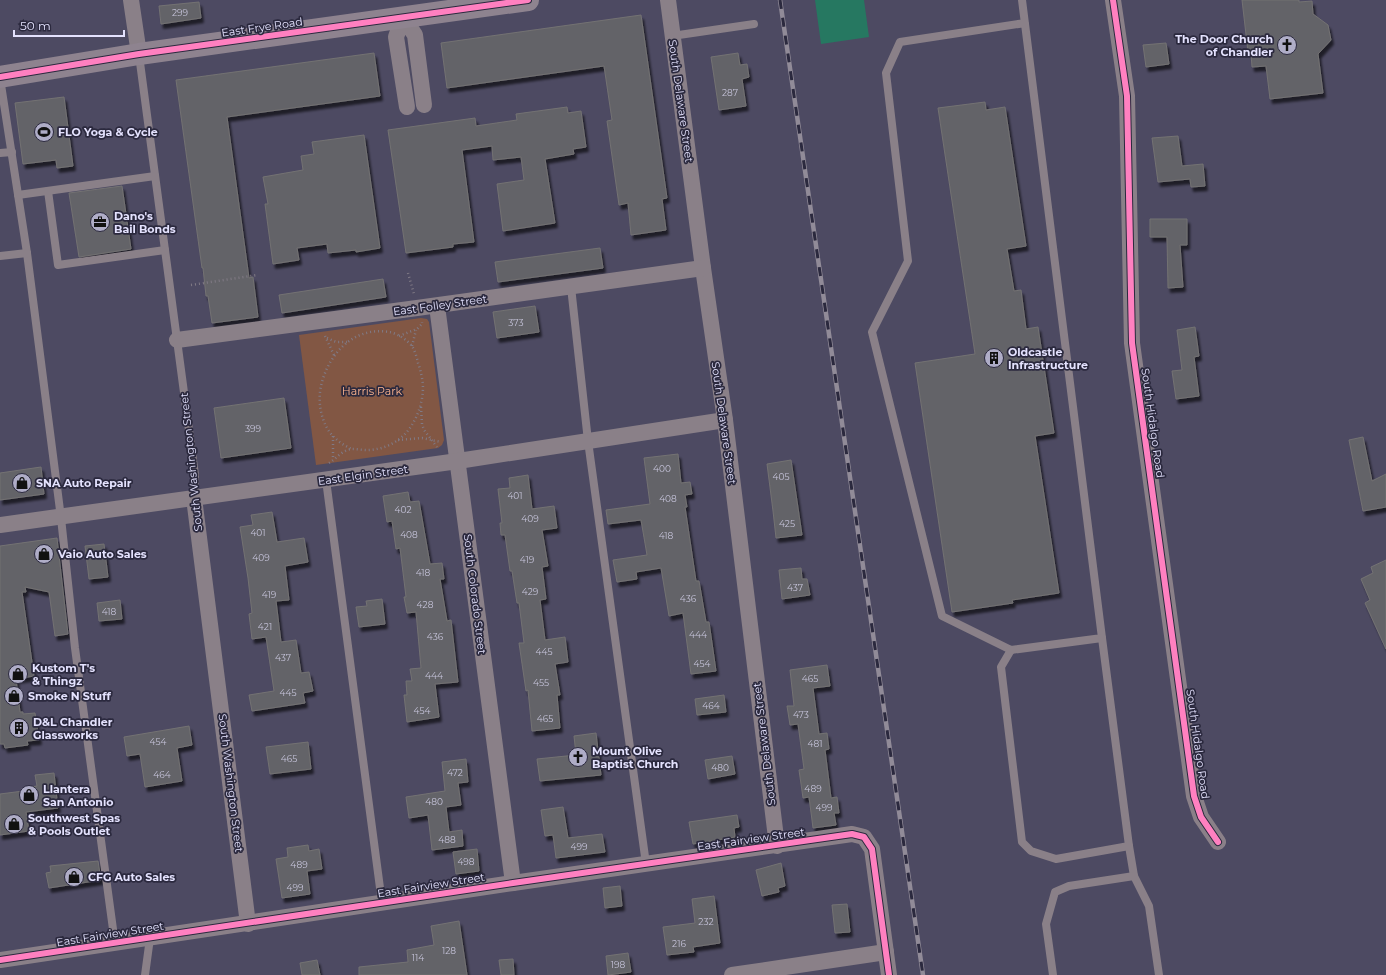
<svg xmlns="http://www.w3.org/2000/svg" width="1386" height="975" font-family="Montserrat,sans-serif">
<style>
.green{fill:#825744}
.water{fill:#267861}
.building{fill:#646367;stroke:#737273;filter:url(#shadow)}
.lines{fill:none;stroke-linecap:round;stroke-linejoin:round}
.path{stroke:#807a85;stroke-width:2.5;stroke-dasharray:1 3;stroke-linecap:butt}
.lane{stroke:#8a8088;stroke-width:8}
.street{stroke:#8a8088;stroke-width:16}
.secondary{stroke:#8e838f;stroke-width:22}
.rail-casing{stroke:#918b98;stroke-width:4.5}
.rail{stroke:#2b293e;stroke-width:3;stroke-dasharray:9;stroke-linecap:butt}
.cycleway-casing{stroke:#2b293e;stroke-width:8}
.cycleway{stroke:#ff80c0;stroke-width:6}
.labels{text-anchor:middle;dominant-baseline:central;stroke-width:3.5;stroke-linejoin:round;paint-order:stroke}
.number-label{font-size:9px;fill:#c4c2d8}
.street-label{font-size:11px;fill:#e4e2fe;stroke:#2b293e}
.poi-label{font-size:11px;font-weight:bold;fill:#e4e2fe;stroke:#2b293e;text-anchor:start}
.park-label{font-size:11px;fill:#feb58f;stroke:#2b293e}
</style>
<defs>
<filter id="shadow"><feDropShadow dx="2.5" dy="4.5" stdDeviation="1" flood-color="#0009"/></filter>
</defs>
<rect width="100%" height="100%" fill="#4d4a62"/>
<path class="green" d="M421 318 427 319 429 322 444 440 442 445 438 448 316 465 299 335Z"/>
<path class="water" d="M815 0H864L869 37 821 44Z"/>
<g class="building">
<path d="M1242 0H1299V2L1312 1 1313 14 1328 25 1331 40 1318 54 1323 93 1270 99 1266 66 1252 67 1251 54 1248 52Z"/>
<path d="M199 2 201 18 161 24 159 6Z"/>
<path d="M641 15 667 198 662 199 666 230 631 235 628 203 619 205 607 121 612 120 604 66 447 88 441 43Z"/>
<path d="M1166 43 1169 64 1146 67 1143 45Z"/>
<path d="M374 53 380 96 227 117 249 278 253 277 258 317 212 323 208 296H206L203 268H202L176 80Z"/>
<path d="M738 53 740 65 747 64 749 77 742 79 746 106 719 110 711 57Z"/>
<path d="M64 97 73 166 57 168 56 160 23 164 15 103Z"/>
<path d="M985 102 986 110 1005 107 1026 246 1007 249 1014 291 1021 290 1026 329 1038 327 1054 433 1035 436 1059 593 1012 600 1013 603 952 612 915 363 975 354 938 108Z"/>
<path d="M567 107 568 113 581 111 586 147 573 149 574 154 545 159 555 223 503 231 497 184 524 180 521 157 493 160 492 146 462 150 474 242 453 244V247L406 253 388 130 475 118 476 126 517 120 516 114Z"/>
<path d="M364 135 380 248 356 252V250L328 253 327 244 297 248 299 260 273 264 265 204H268L263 177 303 170 301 156 314 154 312 142Z"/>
<path d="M1178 136 1182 166 1203 164 1205 186 1191 187 1190 179 1158 182 1152 138Z"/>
<path d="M122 186 131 249 79 257 69 193Z"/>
<path d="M1150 219H1187V245H1180L1183 287 1168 288 1167 237H1150Z"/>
<path d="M600 248 603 268 498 282 495 262Z"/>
<path d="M383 279 386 297 282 313 279 295Z"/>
<path d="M535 306 539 332 497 338 493 312Z"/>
<path d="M1195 327 1199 356 1194 357 1199 396 1176 399 1172 371 1182 370 1177 330Z"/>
<path d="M284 398 291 448 221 458 214 408Z"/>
<path d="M1363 437 1372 481 1386 474V507L1363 511 1349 440Z"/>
<path d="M678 454 681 483 690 482 692 494 685 495 687 507H685L696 581H699L706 622H709L716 671 691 674 683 613 669 616 661 568 636 572 637 579 617 582 613 560 647 555 641 520 608 524 606 510 650 504 644 458Z"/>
<path d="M791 460 802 535 776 538 773 511 767 464Z"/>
<path d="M41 467 44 494 0 500V473Z"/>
<path d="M528 475 532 509 554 506 557 528 542 530 548 566 542 567 546 599 540 600 545 640 565 637 568 662 555 664 560 695H557L560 728 532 731 528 690 526 691 519 643H524L519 603H517L512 571H510L505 535H501L500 523H502L498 489 510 488 509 478Z"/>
<path d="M408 492 410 502 419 501 430 564 442 563 444 579H440L447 621 451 620 458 682 435 684 439 717 407 722 404 695H407L406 681H412L410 669 421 668 416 612 407 613 404 597H406L400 548 396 549 392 521 387 522 383 496Z"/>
<path d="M272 512 277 542 304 538 308 562 285 566 289 600 276 601 281 642 296 640 301 673 309 672 313 691 303 693 305 703 252 711 249 695 274 691 266 637 252 639 249 614 252 613 248 578 240 527 253 525 251 515Z"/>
<path d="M57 538 68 634 55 636 49 592 25 587 26 592H22L34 676 16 679 20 712H23V714L35 713 39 740 27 741 28 745 5 748 4 744H0V546Z"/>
<path d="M104 544 108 577 89 579 85 546Z"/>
<path d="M1386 560V649L1365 603 1370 600 1361 579 1373 573 1371 567Z"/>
<path d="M801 568 802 579H807L810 595 782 599 779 570Z"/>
<path d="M382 599 385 624 359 627 356 607 367 606 366 601Z"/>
<path d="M120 600 122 619 99 621 97 603Z"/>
<path d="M827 665 830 686 813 688 819 734 827 733 829 749 825 750 831 798 837 797 839 813H834L836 825 813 828 809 797 803 798 799 770 804 769 798 724 790 725 787 706H794L790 670Z"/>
<path d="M724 695 726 712 697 715 695 699Z"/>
<path d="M189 726 192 745 177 748 182 781 145 787 140 754 127 756 124 737Z"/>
<path d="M596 733 601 775 540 781 537 759 576 755 574 736Z"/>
<path d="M308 742 311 769 270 774 266 747Z"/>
<path d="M732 756 735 774 708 779 705 760Z"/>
<path d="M466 759 468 782 458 783 461 805 446 807 449 832 462 830 463 846 432 850 428 815 409 818 406 797 445 791 442 762Z"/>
<path d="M54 773 58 808 26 812 29 831 0 835V794L31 790V787L37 786 35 775Z"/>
<path d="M563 807 568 838 602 834 605 852 556 858 553 835 545 836 541 810Z"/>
<path d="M737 815 739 827 734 828 735 837 693 844 689 822Z"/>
<path d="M308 845 309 851 319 849 322 869 307 871 310 894 282 898 276 859 288 857 287 848Z"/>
<path d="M477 849 479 871 456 874 453 852Z"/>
<path d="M98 861 101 880 49 888 46 873 51 872 50 866Z"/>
<path d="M781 863 785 886 778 888 779 892 762 896 756 870Z"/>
<path d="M620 886 622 906 605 908 603 888Z"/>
<path d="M714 896 720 943 693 947 694 952 667 955 663 927 695 923 692 899Z"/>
<path d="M847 904 850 932 835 933 832 905Z"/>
<path d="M459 921 467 975H359V967L408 962 407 950 434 945 431 926Z"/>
<path d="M628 953 631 972 608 975 606 956Z"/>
<path d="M513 959 514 975H501L499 960Z"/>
<path d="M317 960 320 975H302L300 963Z"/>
</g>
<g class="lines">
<g class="path">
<path d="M408 273 414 294"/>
<path d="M191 285 257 275"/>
<path d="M325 336 334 355"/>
<path d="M399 336 417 329 422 324V322"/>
<path d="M327 338 336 342H347"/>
<path d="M412 346 416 330"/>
<path d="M421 407 422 424 424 430 437 447"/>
<path d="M333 436V459"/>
<path d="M398 440 422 438 441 442"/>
<path d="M329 463C336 459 342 450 352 449 357 449 362 450 367 450 380 450 393 445 403 436 417 423 426 397 422 378 421 373 420 368 418 363 417 358 415 351 412 346 407 340 397 333 389 332 354 326 328 354 321 386 317 404 322 427 336 439 340 443 346 446 351 449"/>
</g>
<g class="lane">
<path d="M1022 0 1102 638 1011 650 942 616 872 332 908 261 886 73 900 42 1025 23"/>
<path d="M672 36 754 24"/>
<path d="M139 55 195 475 194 498"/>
<path d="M0 78 27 253 61 518 75 648 115 944"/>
<path d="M0 153 12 152"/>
<path d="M48 191 58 265 165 250"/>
<path d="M18 195 155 176"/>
<path d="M0 256 27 253"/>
<path d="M571 287 588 441 646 864"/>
<path d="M326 480 382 903"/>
<path d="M1102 638 1129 846 1134 876 1149 906 1159 975"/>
<path d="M1011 650 1001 667 1022 842 1031 851 1056 859 1129 846"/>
<path d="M145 975 150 938"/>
<path d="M1053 975 1046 924 1055 892 1069 886 1134 876"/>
</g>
<g class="street">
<path d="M131 0 139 54"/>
<path d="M668 0 703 268 725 420 777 846"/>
<path d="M1113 0 1127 96 1132 343 1194 796 1201 817 1218 842"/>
<path d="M407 107 396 37 403 17 415 35 424 105"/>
<path d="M437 306 513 883"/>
<path d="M177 340 417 308 703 268"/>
<path d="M194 498 248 924"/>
<path d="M0 525 458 461 725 420"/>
<path d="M0 960 513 883 852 834 864 837 872 849 889 975"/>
<path d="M732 975 886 952"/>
</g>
<path class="secondary" d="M0 77 139 54 528 0"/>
<g class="rail-casing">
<path id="rail" d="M780 0 923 975"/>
</g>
<use href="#rail" class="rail"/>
<g class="cycleway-casing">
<g id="cycleway">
<path d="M1113 0 1127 96 1132 343 1194 796 1201 817 1218 842"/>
<path d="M0 77 139 54 528 0"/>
<path d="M0 960 513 883 852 834 864 837 872 849 889 975"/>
</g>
</g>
<use href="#cycleway" class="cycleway"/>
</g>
<defs>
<g id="church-disc" transform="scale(1)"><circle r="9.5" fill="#afadc7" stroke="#2b293e"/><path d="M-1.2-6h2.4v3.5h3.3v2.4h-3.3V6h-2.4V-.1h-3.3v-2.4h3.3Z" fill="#111"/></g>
<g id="stadium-disc" transform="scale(1)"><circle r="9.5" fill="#afadc7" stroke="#2b293e"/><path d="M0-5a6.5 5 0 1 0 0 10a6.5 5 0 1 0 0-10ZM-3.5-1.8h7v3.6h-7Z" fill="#111"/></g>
<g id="office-disc" transform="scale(1)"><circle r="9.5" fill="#afadc7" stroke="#2b293e"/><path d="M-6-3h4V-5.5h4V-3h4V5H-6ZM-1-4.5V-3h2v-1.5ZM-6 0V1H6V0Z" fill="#111"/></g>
<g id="building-disc" transform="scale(1)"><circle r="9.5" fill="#afadc7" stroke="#2b293e"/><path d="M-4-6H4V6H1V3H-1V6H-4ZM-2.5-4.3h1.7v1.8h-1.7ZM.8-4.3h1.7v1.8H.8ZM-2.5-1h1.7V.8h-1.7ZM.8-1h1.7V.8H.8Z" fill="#111"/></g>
<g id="shop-disc" transform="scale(1)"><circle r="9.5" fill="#afadc7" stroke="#2b293e"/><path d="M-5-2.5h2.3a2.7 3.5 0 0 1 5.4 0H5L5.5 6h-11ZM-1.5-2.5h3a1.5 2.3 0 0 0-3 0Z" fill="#111"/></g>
</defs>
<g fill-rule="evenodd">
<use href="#church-disc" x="1287" y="45"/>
<use href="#stadium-disc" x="44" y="132"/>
<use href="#office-disc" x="100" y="222"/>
<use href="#building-disc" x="994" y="358"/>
<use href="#shop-disc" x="22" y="483"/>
<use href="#shop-disc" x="44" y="554"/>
<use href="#shop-disc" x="18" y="674"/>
<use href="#shop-disc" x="14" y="696"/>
<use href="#building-disc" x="19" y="728"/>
<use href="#church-disc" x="578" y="757"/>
<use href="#shop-disc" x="29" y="795"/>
<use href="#shop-disc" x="14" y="824"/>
<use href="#shop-disc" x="74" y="877"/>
</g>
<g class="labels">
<g class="number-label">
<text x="180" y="12">299</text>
<text x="730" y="92">287</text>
<text x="516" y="322">373</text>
<text x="253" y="428">399</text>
<text x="662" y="468">400</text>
<text x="781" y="476">405</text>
<text x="515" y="495">401</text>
<text x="668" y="498">408</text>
<text x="403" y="509">402</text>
<text x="530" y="518">409</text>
<text x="787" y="523">425</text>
<text x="258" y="532">401</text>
<text x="409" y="534">408</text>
<text x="666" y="535">418</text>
<text x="261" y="557">409</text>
<text x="527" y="559">419</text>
<text x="423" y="572">418</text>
<text x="795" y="587">437</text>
<text x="530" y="591">429</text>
<text x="269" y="594">419</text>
<text x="688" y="598">436</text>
<text x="425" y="604">428</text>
<text x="109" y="611">418</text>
<text x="265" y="626">421</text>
<text x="698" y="634">444</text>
<text x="435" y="636">436</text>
<text x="544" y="651">445</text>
<text x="283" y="657">437</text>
<text x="702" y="663">454</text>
<text x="434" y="675">444</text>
<text x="810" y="678">465</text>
<text x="541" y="682">455</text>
<text x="288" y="692">445</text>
<text x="711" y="705">464</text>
<text x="422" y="710">454</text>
<text x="801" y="714">473</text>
<text x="545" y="718">465</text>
<text x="158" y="741">454</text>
<text x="815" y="743">481</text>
<text x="289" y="758">465</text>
<text x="720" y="767">480</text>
<text x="455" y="772">472</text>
<text x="162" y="774">464</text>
<text x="813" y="788">489</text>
<text x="434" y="801">480</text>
<text x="824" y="807">499</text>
<text x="447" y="839">488</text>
<text x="579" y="846">499</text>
<text x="466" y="861">498</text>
<text x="299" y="864">489</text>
<text x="295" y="887">499</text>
<text x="706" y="921">232</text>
<text x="679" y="943">216</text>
<text x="449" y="950">128</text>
<text x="418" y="957">114</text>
<text x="618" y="964">198</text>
</g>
<g class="street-label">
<text transform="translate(262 27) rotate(-8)">East Frye Road</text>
<text transform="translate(681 101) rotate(82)">South Delaware Street</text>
<text transform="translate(440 305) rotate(-8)">East Folley Street</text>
<text transform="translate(724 423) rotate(82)">South Delaware Street</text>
<text transform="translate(1153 423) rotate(82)">South Hidalgo Road</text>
<text transform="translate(191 462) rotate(-96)">South Washington Street</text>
<text transform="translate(363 475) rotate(-8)">East Elgin Street</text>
<text transform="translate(475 594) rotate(83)">South Colorado Street</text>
<text transform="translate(764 744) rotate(-97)">South Delaware Street</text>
<text transform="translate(1198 744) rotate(82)">South Hidalgo Road</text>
<text transform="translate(231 783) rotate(83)">South Washington Street</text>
<text transform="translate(751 839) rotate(-8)">East Fairview Street</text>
<text transform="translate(431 885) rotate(-9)">East Fairview Street</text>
<text transform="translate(110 934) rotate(-9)">East Fairview Street</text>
</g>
<g class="poi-label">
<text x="1273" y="39" text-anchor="end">The Door Church<tspan x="1273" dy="13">of Chandler</tspan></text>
<text x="58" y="132">FLO Yoga &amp; Cycle</text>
<text x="114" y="216">Dano's<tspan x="114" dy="13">Bail Bonds</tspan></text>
<text x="1008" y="352">Oldcastle<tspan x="1008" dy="13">Infrastructure</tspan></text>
<text x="36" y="483">SNA Auto Repair</text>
<text x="58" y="554">Vaio Auto Sales</text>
<text x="32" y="668">Kustom T's<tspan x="32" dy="13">&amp; Thingz</tspan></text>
<text x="28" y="696">Smoke N Stuff</text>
<text x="33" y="722">D&amp;L Chandler<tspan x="33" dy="13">Glassworks</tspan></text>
<text x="592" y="751">Mount Olive<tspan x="592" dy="13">Baptist Church</tspan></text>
<text x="43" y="789">Llantera<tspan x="43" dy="13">San Antonio</tspan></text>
<text x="28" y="818">Southwest Spas<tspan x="28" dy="13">&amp; Pools Outlet</tspan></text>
<text x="88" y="877">CFG Auto Sales</text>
</g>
<g class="park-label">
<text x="372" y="391">Harris Park</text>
</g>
</g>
<path d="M14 30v6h110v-6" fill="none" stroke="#e4e2fe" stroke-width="2"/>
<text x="20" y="30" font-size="12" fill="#e4e2fe" stroke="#2b293e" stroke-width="3" paint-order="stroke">50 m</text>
</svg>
